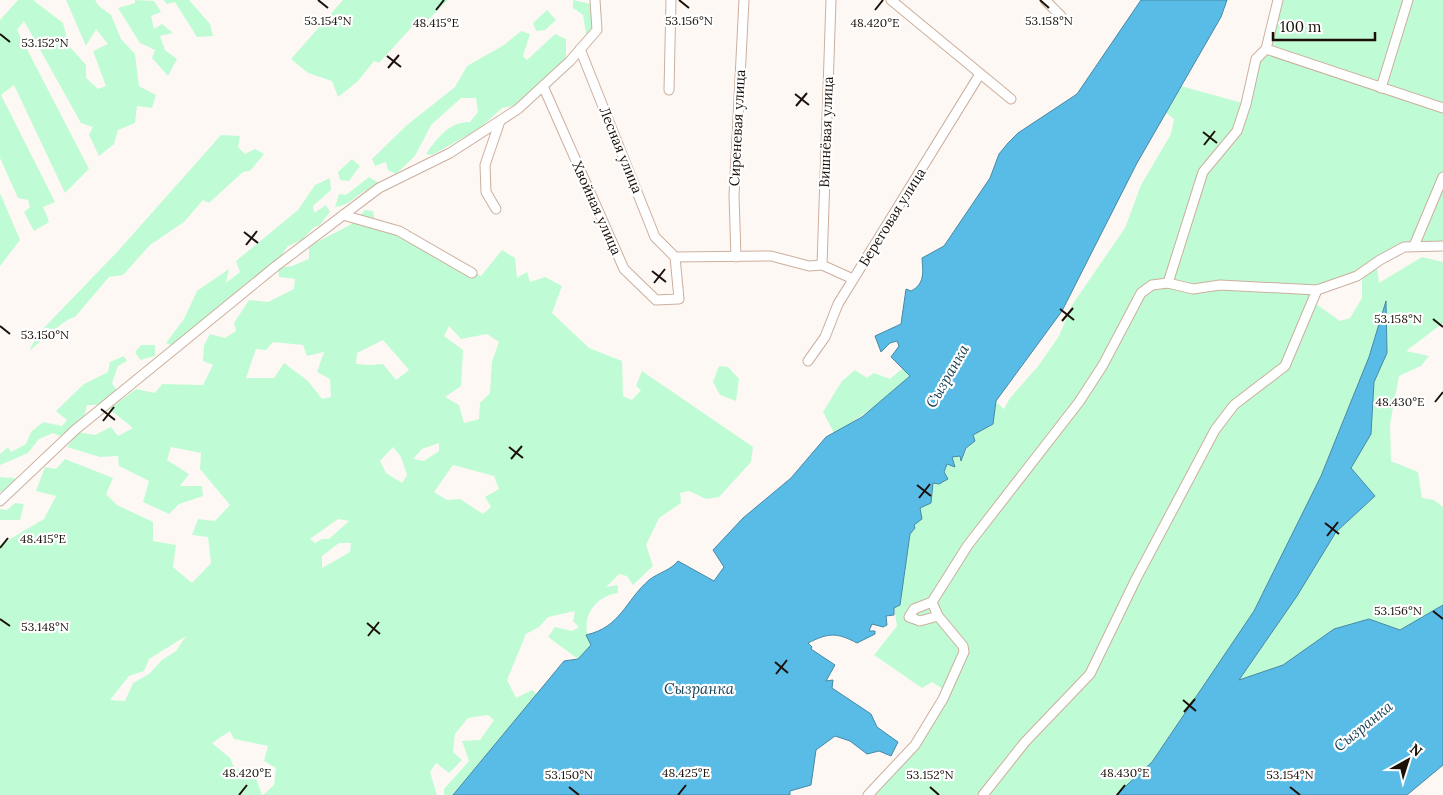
<svg xmlns="http://www.w3.org/2000/svg" width="1443" height="795" font-family="Lora,serif">
<style>
.green{fill:#bffcd5;fill-rule:evenodd}
.water{fill:#59bce7;stroke:#4689a5}
.lines{fill:none;stroke-linecap:round;stroke-linejoin:round}
.minor-casing{stroke:#ccaf9d;stroke-width:11}
.minor{stroke:#fff;stroke-width:9}
.ticks{fill:none;stroke:#1b110a;stroke-width:2}
.labels{text-anchor:middle;dominant-baseline:central;stroke-width:4.5;stroke-linejoin:round;paint-order:stroke}
.street-label{font-size:14px;fill:#1b110a;stroke:#fff}
.water-label{font-size:15px;font-style:italic;fill:#164154;stroke:#fff}
.ticks-label{font-size:12px;text-anchor:middle;fill:#1b110a;stroke:#fff;stroke-width:4.5;stroke-linejoin:round;paint-order:stroke}
</style>
<rect width="100%" height="100%" fill="#fef8f4"/>
<g class="green">
<path d="M18 0H33L63 23 69 46 86 65V78L98 89 106 86 93 51 108 44 96 29 86 46 66 0H95L99 6 111 15 121 39 135 54 139 86 156 95 152 108 137 106 135 123 118 130 114 144 99 156 89 135 93 127 81 123 24 21 17 30 89 169 65 193 14 85 1 95 55 202 43 207 49 222 34 231 24 212 30 207 28 200 18 198 0 158V20Z"/>
<path d="M135 0 154 1 161 12 151 16 154 29 162 24 173 33 160 36 165 50 177 59 168 76 152 58 155 50 140 43 118 8 135 3Z"/>
<path d="M163 0H189L210 24 213 36 197 37 175 2 167 4Z"/>
<path d="M343 0H448L425 23 420 18 379 63 374 61 357 82 338 97 332 81 308 73 291 59Z"/>
<path d="M573 0 591 4 594 31 586 34 583 15 573 8Z"/>
<path d="M1278 0H1443V246H1409L1377 267 1379 283 1422 257 1443 262V323L1406 351 1429 356 1421 366 1399 376 1390 424 1391 461 1418 472 1422 498 1434 500 1443 507V605L1400 630 1369 619 1334 629 1283 665 1239 681 1297 596 1336 532 1375 496 1351 468 1371 434 1374 382 1387 353 1386 303 1369 357 1321 476 1254 611 1152 762 1116 795H868L901 758 947 692 932 682 922 688 874 655 897 626 894 608 900 605 910 534 920 508 933 483 944 472 947 464 954 466 952 457 960 456 962 460 973 435 993 424 995 401 1004 409 1010 398 1039 365 1059 336 1072 305 1125 228 1141 185 1171 134 1174 119 1166 113 1181 86 1246 104 1256 59 1266 49ZM1366 270 1362 281V298L1350 318 1340 321 1316 304 1302 336 1317 290Z"/>
<path d="M547 10 556 20 545 30 536 31 533 23Z"/>
<path d="M521 31 530 34 523 56 527 60 555 34 566 39V62L513 106 502 108 479 129 432 155 426 154C438 137 449 122 470 122L478 112 476 98H461L431 125 415 156 396 174 388 170 386 162 375 166 372 159 407 125 455 87 467 66 504 45Z"/>
<path d="M221 135 240 136 238 147 245 154 255 149 264 154 250 171 243 172 209 203 203 200 184 222 150 245 123 275 109 277 75 317C64 319 41 342 29 351L38 334 118 251Z"/>
<path d="M352 159 360 166 349 181 340 180 338 172Z"/>
<path d="M369 177 379 183 375 188C359 189 352 206 335 207L339 194 346 195Z"/>
<path d="M330 178 331 190 313 206 314 213 326 205 330 212 319 226 314 227 302 240 288 246 279 259 173 346 166 343 184 319 197 291 229 269 226 283 240 272 236 261 298 210 315 185Z"/>
<path d="M0 193 20 240 0 266Z"/>
<path d="M365 210 373 211 376 226 465 265 481 276 502 250 515 258 517 278 527 272 530 282 545 277 562 286 552 313 589 348 622 361 623 396 632 400 641 390 636 386 642 371 753 447 751 462 719 497 706 499 689 491 680 493 681 503 659 518 646 545 653 566 633 585 627 576 619 574 606 587 618 585V593C592 597 579 621 591 645L578 659 548 637 555 627 572 631 579 627 573 621 575 611 548 617 539 627 526 634 507 680 516 698 532 690 537 694 453 795H444V789L469 761 462 741 480 740 494 720 488 715 468 718 455 734 453 752 462 760 449 773 436 763 430 772 437 795H263L274 785 276 768 264 761 268 746 234 739 230 731 212 743 230 758 234 767 256 778 262 795H0V545L44 519 56 496 36 491 45 467 56 469 65 459 113 478 106 494 117 505 153 522V541L176 545 173 567 192 583 211 563 208 537 192 535 198 519 215 521 230 505 200 469 201 453 171 447 167 460 189 474 180 486H202L203 496 179 504 169 514 143 502 149 481 119 466 118 456 100 457 67 447 78 432 95 435 111 427 118 436 133 428 109 409 136 389 155 393 162 384 203 385 213 365 203 361 204 345 210 334 225 338 236 331 234 323 249 300 268 302 294 289 295 279 279 277 278 268 292 266 309 259V246L350 225ZM449 326 461 339 487 334 499 342 492 361 490 393 480 403 479 419 464 423 459 405 445 397 461 386 463 350 444 336ZM383 340 409 370 396 380 383 364 370 365 356 364 357 353ZM273 342 303 345 307 356 324 352 317 372 330 379 331 397 322 399 308 381 284 363 274 378H246L256 349 266 350ZM439 443V451L424 461 413 459 422 449ZM393 447 401 457 407 475 402 483 386 473 380 461ZM453 465 494 476 499 489 485 497 491 507 483 514 460 499 447 500 434 492ZM338 519 349 521 329 539H322L315 543 310 539ZM339 543H351L350 552 322 568V556ZM186 636 176 651 162 660 149 674 133 683 125 701 110 700 129 676 144 671 149 659Z"/>
<path d="M141 345H155V356L140 360 135 352Z"/>
<path d="M124 356 127 361 118 366 112 383 117 391 100 411 97 405H87L85 414 64 438 53 433 39 439 28 453 0 465V454L8 447 11 452 26 444 31 432 43 422 62 426 67 420 56 411 84 384 108 372 110 362Z"/>
<path d="M719 366 728 367 739 379 736 401 720 395 713 382Z"/>
<path d="M903 368 911 375C887 398 862 417 834 433L823 412 842 381 855 370 867 378 874 373 890 379Z"/>
<path d="M0 477 15 478 12 489 0 492Z"/>
<path d="M15 503 24 504 20 520H0V509L7 510Z"/>
</g>
<g class="water">
<path d="M1141 0H1227L1221 17 1137 163 1062 311 996 401 993 424 973 435 975 441 966 448 961 461 960 456 952 457 955 467 947 464 944 472 948 479 939 484 933 483 931 503 920 508 922 519 914 525 915 528 910 534 900 605 894 608V615L886 616 887 625 883 627 872 624 869 631H875V634L857 643C836 632 828 633 808 643L812 647 811 649 835 665 826 681 833 680 832 688 871 714 877 727 898 742 891 756 879 751 867 754 850 741 835 736 816 750 811 785 790 791V795H453L564 661 578 659 591 645 586 635C621 627 625 601 649 580 658 573 671 570 678 561L714 581 724 567 713 550 743 518 791 478 826 437 862 417 910 376 891 357 899 346 897 341 890 343 881 352 875 336 901 324 906 289 911 291C925 284 923 272 922 258L944 246 990 178 999 154 1008 143 1018 133 1077 94Z"/>
<path d="M1386 301 1387 353 1374 382 1371 434 1351 468 1375 496 1336 532 1297 596 1239 680 1283 665 1334 629 1369 619 1400 630 1443 605V765L1407 795H1116L1152 762 1254 611 1321 476 1369 357Z"/>
</g>
<g class="lines">
<g class="minor-casing">
<g id="minor">
<path d="M891 0 1011 99"/>
<path d="M1045 0 1061 16"/>
<path d="M1266 49 1443 108"/>
<path d="M543 86 624 269 656 300 679 299 675 257 655 237 580 49"/>
<path d="M1381 88 1408 0"/>
<path d="M669 90 671 0"/>
<path d="M496 209 486 192 485 165 500 121"/>
<path d="M343 215 399 231 472 273"/>
<path d="M1414 246 1443 177"/>
<path d="M675 257 771 256 809 266 822 265 853 279"/>
<path d="M736 257 734 195 744 0"/>
<path d="M822 265 831 0"/>
<path d="M1168 283 1203 172 1237 131 1246 104 1256 59 1266 49 1278 0"/>
<path d="M808 361 825 337 838 304 980 74"/>
<path d="M0 501 75 430 276 266 379 188 450 153 518 109 570 61 597 30 595 0"/>
<path d="M932 602 914 609 909 617 920 621 938 616"/>
<path d="M868 795 915 745 943 699 964 652 963 646 938 616 932 602 968 545 1079 402 1103 365 1141 293 1152 285 1168 283 1193 289 1220 285 1317 290"/>
<path d="M983 795 1025 742 1090 674 1136 579 1215 430 1234 405 1285 366 1317 290 1357 276 1380 260 1404 247 1443 246"/>
</g>
</g>
<use href="#minor" class="minor"/>
</g>
<path class="ticks" d="M318 0 328 8M679 0 689 8M1040 0 1049 8M436 10 444 0M875 10 883 0M0 34 10 42M387 56 401 67M388 68 399 55M795 94 809 105M796 106 807 93M1203 132 1217 143M1204 145 1215 131M244 232 258 243M246 245 257 231M652 271 666 282M654 283 665 269M1060 309 1074 320M1433 319 1443 327M1062 321 1073 308M0 326 10 334M1435 402 1443 392M101 409 115 420M103 421 114 407M509 447 523 458M511 459 522 446M917 485 931 496M919 498 930 484M1325 523 1339 534M1327 536 1338 522M0 548 8 538M1433 611 1443 619M0 619 10 626M367 623 380 634M368 636 379 622M775 662 788 673M776 674 787 660M1183 700 1196 711M1184 712 1195 699M569 787 579 795M930 787 939 795M1290 787 1300 795M239 795 247 785M678 795 686 785M1117 795 1125 785"/>
<g class="labels">
<g class="street-label">
<text transform="translate(737 128) rotate(-87)">Сиреневая улица</text>
<text transform="translate(826 132) rotate(-88)">Вишнёвая улица</text>
<text transform="translate(621 150) rotate(68)">Лесная улица</text>
<text transform="translate(597 208) rotate(66)">Хвойная улица</text>
<text transform="translate(892 217) rotate(-58)">Береговая улица</text>
</g>
<g class="water-label">
<text transform="translate(947 376) rotate(-60)">Сызранка</text>
<text x="699" y="688">Сызранка</text>
<text transform="translate(1363 726) rotate(-39)">Сызранка</text>
</g>
</g>
<g class="ticks-label">
<text x="328" y="25">53.154°N</text>
<text x="689" y="25">53.156°N</text>
<text x="1049" y="25">53.158°N</text>
<text x="436" y="27">48.415°E</text>
<text x="875" y="27">48.420°E</text>
<text x="45" y="47">53.152°N</text>
<text x="1398" y="323">53.158°N</text>
<text x="45" y="339">53.150°N</text>
<text x="1400" y="406">48.430°E</text>
<text x="43" y="543">48.415°E</text>
<text x="1398" y="615">53.156°N</text>
<text x="45" y="631">53.148°N</text>
<text x="247" y="777">48.420°E</text>
<text x="686" y="777">48.425°E</text>
<text x="1125" y="777">48.430°E</text>
<text x="569" y="779">53.150°N</text>
<text x="930" y="779">53.152°N</text>
<text x="1290" y="779">53.154°N</text>
</g>
<g transform="translate(1408 760) rotate(39)" stroke="#ffffff" stroke-width="4" paint-order="stroke">
<path d="M0-4L9 19L0 12L-9 19Z" fill="#1b110a"/>
<text y="-8" font-size="14" font-weight="bold" text-anchor="middle" fill="#1b110a">N</text>
</g>
<path d="M1273 32v8h102v-8" fill="none" stroke="#1b110a" stroke-width="2.5"/>
<text x="1280" y="32" font-size="15" fill="#1b110a" stroke="#ffffff" stroke-width="4" paint-order="stroke">100 m</text>
</svg>
